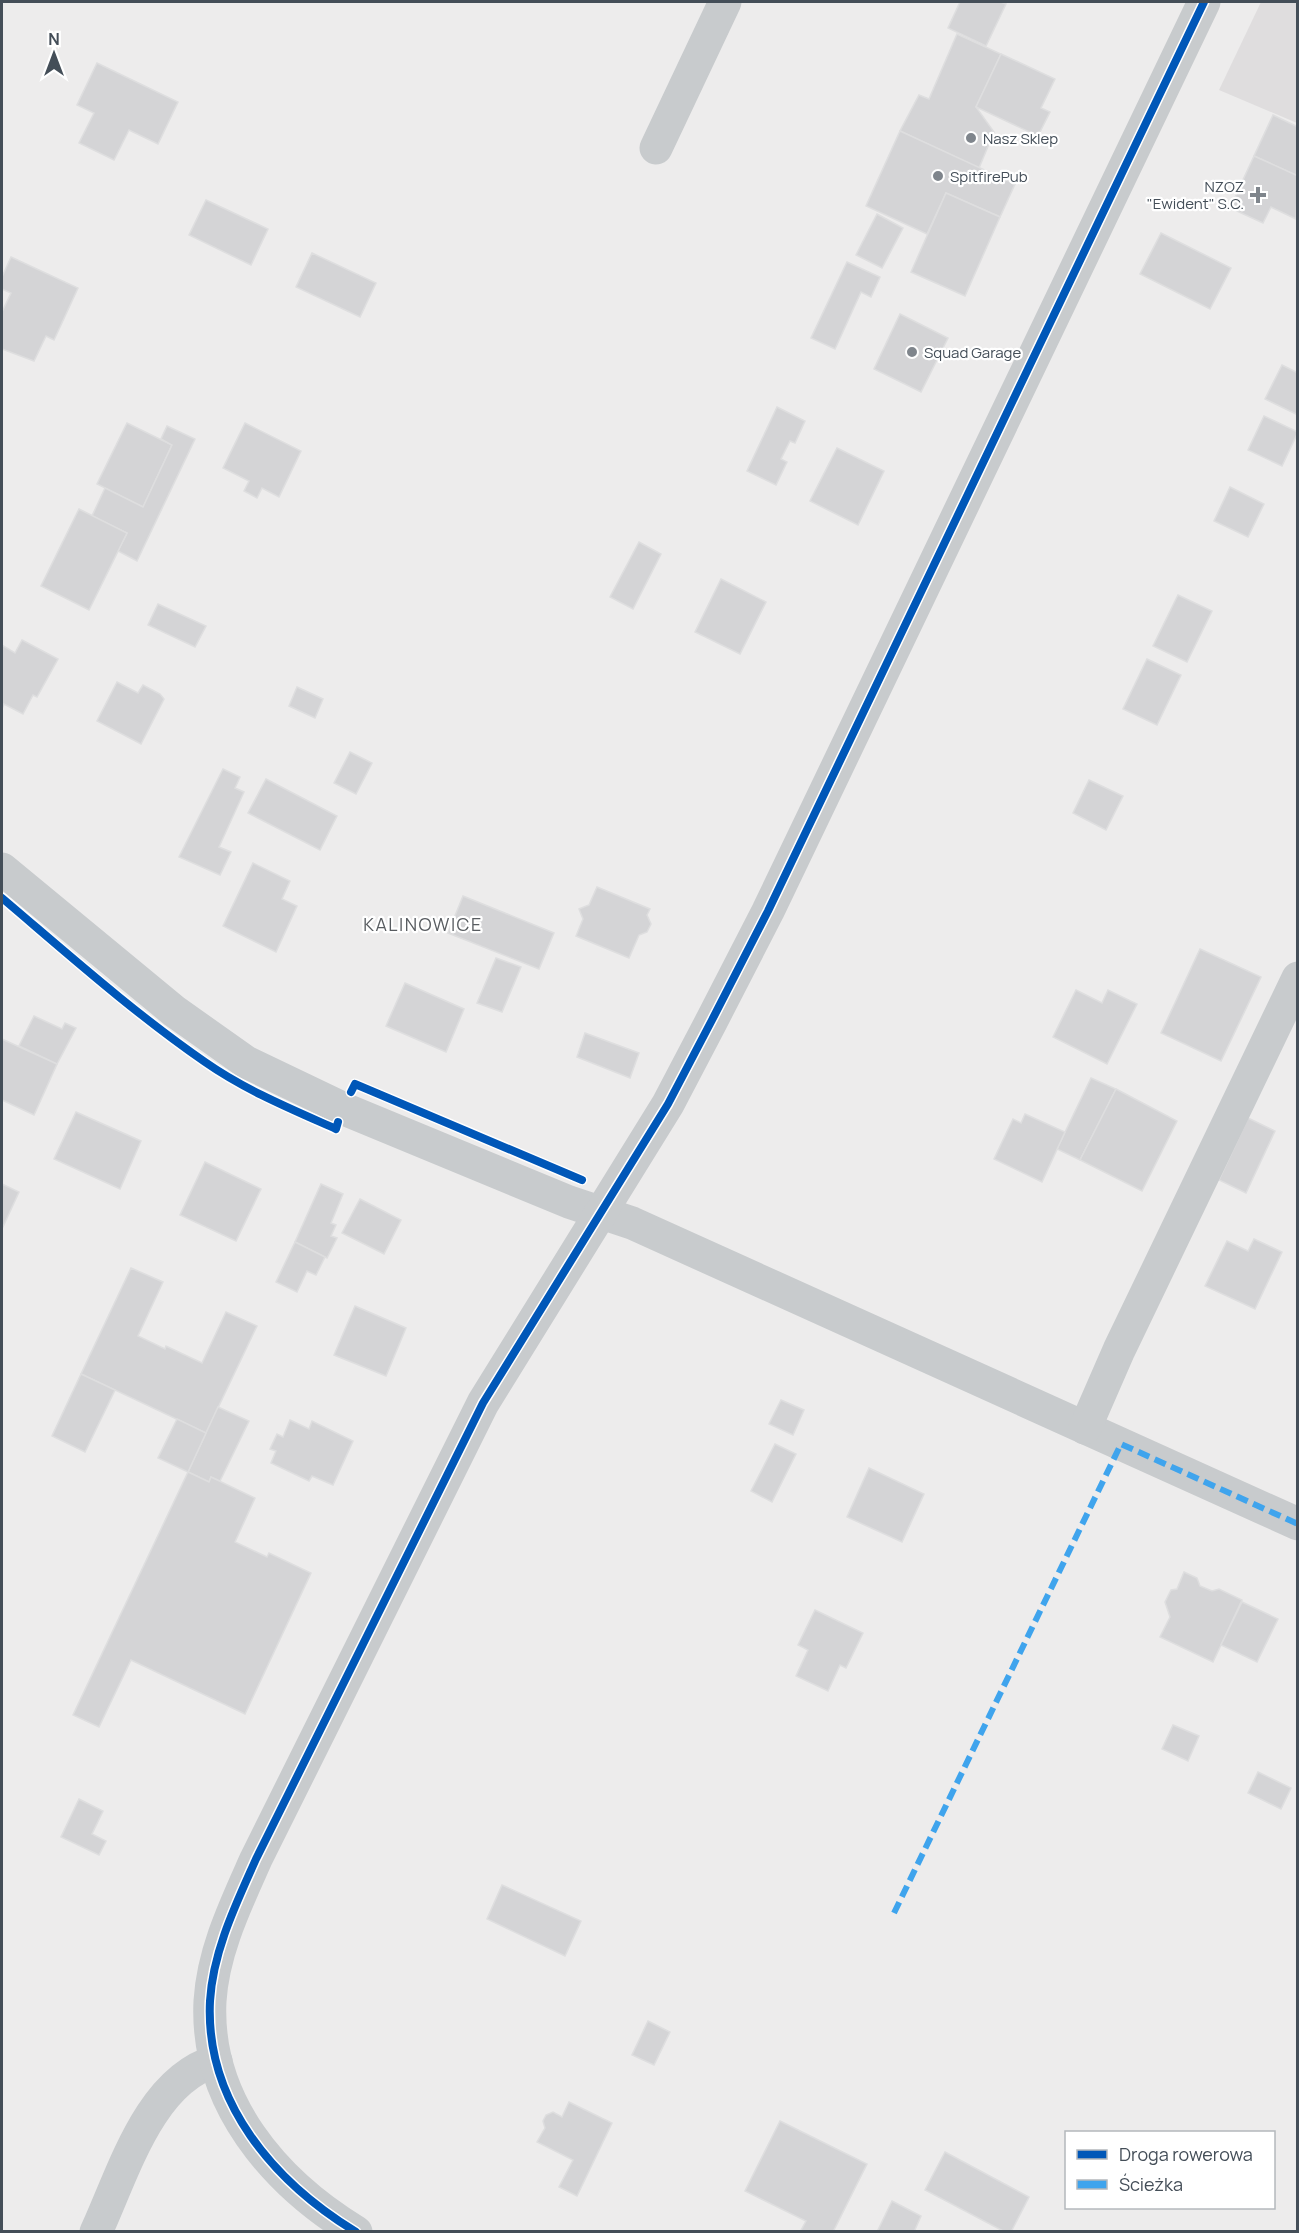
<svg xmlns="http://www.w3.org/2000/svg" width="1299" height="2233" font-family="Manrope,sans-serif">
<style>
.education{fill:#dfddde}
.building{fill:#d4d4d6;stroke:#dededf;stroke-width:1.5}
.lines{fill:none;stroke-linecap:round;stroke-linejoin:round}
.minor{stroke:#c8cbcd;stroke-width:33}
.quiet{stroke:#3fa4ed;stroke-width:6;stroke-dasharray:12 6;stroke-linecap:butt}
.cycleway-casing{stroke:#fff;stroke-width:11}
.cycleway{stroke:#0057b8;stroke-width:8}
.poi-dot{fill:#7f858c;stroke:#fff;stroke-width:2}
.labels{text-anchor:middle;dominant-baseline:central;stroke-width:4.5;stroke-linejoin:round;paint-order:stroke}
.poi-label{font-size:15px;fill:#444e58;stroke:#fff;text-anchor:start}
.quarter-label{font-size:18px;letter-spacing:1.5px;fill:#585c60;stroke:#fff}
</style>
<rect width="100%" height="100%" fill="#edecec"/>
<path class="education" d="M1261 2H1297V123L1219 90Z"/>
<g class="building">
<path d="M960 2H1001L1006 4 986 46 948 28Z"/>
<path d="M957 34 1001 54 976 107 994 132 979 168 900 131 919 95 929 99Z"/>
<path d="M1001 54 1055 79 1041 108 1050 112 1038 136 976 107Z"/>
<path d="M97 63 178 102 158 144 129 130 114 160 79 143 94 113 77 105Z"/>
<path d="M1273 115 1298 127V176L1254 156Z"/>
<path d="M900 131 1015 184 1000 217 946 193 927 234 866 206Z"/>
<path d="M1254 156 1298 176 1296 219 1271 207 1263 223 1230 208Z"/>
<path d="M946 193 1000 217 965 296 911 272Z"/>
<path d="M206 200 268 229 251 265 189 235Z"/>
<path d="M877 214 903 228 882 268 856 255Z"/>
<path d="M1161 233 1231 268 1210 309 1140 274Z"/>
<path d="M312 253 376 283 360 317 296 287Z"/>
<path d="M11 257 78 288 54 340 46 336 34 361 2 349V312L11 293 2 289V277Z"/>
<path d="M847 262 880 277 871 297 861 292 835 349 811 338Z"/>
<path d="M900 314 948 338 921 392 874 369Z"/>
<path d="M1282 365 1298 373V415L1265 399Z"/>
<path d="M777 407 805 421 795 443 790 441 781 459 787 462 776 485 747 471Z"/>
<path d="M1264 416 1298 432 1282 466 1248 450Z"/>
<path d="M127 423 172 445 143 507 97 484Z"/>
<path d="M245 423 301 451 279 497 262 488 257 498 244 491 249 481 223 468Z"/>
<path d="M167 426 195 439 137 561 118 551 127 533 92 516 105 488 143 507 172 445 161 439Z"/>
<path d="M837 448 884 471 858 525 810 501Z"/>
<path d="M1230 487 1264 504 1248 537 1214 521Z"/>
<path d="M79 509 127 533 89 610 41 586Z"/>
<path d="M639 542 661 554 633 609 610 597Z"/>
<path d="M721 579 766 602 740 654 695 632Z"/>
<path d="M1178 595 1212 611 1187 662 1153 646Z"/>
<path d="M158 604 206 626 195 647 148 625Z"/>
<path d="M22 640 58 659 37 697 33 695 23 714 4 704 2 709V645L15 653Z"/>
<path d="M1147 659 1181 675 1157 725 1123 709Z"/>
<path d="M117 682 138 693 143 685 160 694 164 699 141 744 97 721Z"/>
<path d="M297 687 323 699 315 718 289 706Z"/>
<path d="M350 752 372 763 356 794 334 783Z"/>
<path d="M223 769 240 777 235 788 244 792 219 847 231 852 220 875 179 857Z"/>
<path d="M266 779 337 816 320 850 248 813Z"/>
<path d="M1089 780 1123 796 1106 830 1073 813Z"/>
<path d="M253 863 290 881 282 899 297 906 276 952 223 926Z"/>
<path d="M597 887 650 909 647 915 651 924 647 932 639 935 629 958 576 936 583 919 579 909 589 905Z"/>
<path d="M463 896 554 933 539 969 448 933Z"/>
<path d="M1200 949 1261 977 1221 1061 1161 1033Z"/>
<path d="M496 958 521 967 502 1012 477 1003Z"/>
<path d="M405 983 464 1009 446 1052 386 1026Z"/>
<path d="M1076 990 1102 1003 1108 990 1137 1004 1107 1064 1053 1037Z"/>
<path d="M34 1016 62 1029 65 1023 76 1028 57 1064 19 1046Z"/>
<path d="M585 1033 639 1053 630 1078 577 1057Z"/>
<path d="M2 1039 57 1064 34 1115 2 1100Z"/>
<path d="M1091 1078 1116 1089 1080 1160 1057 1149Z"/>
<path d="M1116 1089 1177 1121 1142 1191 1080 1160Z"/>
<path d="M76 1112 141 1141 120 1189 54 1159Z"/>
<path d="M1025 1114 1065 1132 1042 1182 994 1159 1013 1119 1021 1123Z"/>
<path d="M1248 1118 1275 1131 1246 1193 1219 1180Z"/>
<path d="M205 1162 261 1189 236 1241 180 1215Z"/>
<path d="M2 1184 19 1192 2 1229Z"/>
<path d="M321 1184 343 1194 331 1223 336 1225 331 1236 337 1238 327 1258 295 1242Z"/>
<path d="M360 1199 401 1220 384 1254 342 1233Z"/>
<path d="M1254 1239 1282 1252 1255 1309 1205 1286 1227 1241 1248 1251Z"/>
<path d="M295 1242 325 1257 316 1275 307 1271 297 1292 276 1282Z"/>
<path d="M131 1268 163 1282 138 1336 165 1349 166 1346 202 1363 226 1312 257 1326 206 1433 81 1374Z"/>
<path d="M355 1306 406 1328 386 1376 334 1355Z"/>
<path d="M81 1374 115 1390 85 1452 52 1436Z"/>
<path d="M781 1400 804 1410 793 1435 769 1424Z"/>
<path d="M218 1407 249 1421 220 1481 211 1477 209 1482 188 1472Z"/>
<path d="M177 1419 206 1433 188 1472 158 1458Z"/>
<path d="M290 1420 309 1429 312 1421 353 1441 333 1485 312 1476 309 1481 271 1463 276 1451 270 1449 277 1434 283 1437Z"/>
<path d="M775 1444 796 1454 772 1502 751 1491Z"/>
<path d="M869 1468 924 1494 902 1542 847 1517Z"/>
<path d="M188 1472 209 1482 211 1477 255 1498 235 1542 267 1557 269 1553 311 1573 245 1714 131 1660 99 1727 73 1715Z"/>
<path d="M1184 1572 1197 1578 1200 1586 1212 1591 1219 1589 1242 1600 1213 1662 1160 1637 1170 1617 1165 1602 1171 1590 1177 1589Z"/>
<path d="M1242 1602 1278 1619 1257 1662 1221 1645Z"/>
<path d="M815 1610 863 1633 846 1668 840 1665 828 1691 796 1676 808 1650 798 1645Z"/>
<path d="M1173 1725 1199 1736 1188 1761 1162 1749Z"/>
<path d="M1258 1772 1291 1788 1281 1809 1248 1793Z"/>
<path d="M79 1799 103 1811 92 1834 106 1841 99 1855 61 1837Z"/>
<path d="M502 1885 581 1921 565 1956 487 1919Z"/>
<path d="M648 2021 670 2032 654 2065 632 2055Z"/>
<path d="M569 2102 612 2123 577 2196 559 2187 573 2160 537 2142 545 2128 543 2121 546 2115 553 2112 562 2117Z"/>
<path d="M780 2121 867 2164 833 2232H800L806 2221 745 2191Z"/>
<path d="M945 2152 1029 2197 1011 2232H1005L925 2190Z"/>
<path d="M892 2201 921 2216 914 2232H877Z"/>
</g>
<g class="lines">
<g class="minor">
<path d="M656 148 725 2"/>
<path d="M2 869 174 1011 246 1062 344 1109 569 1202 632 1223 1298 1524"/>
<path d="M1085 1428 1119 1350 1298 978"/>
<path d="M96 2232C123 2174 149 2080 216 2061"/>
<path d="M356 2232C274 2182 205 2102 210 2001 213 1951 236 1904 256 1859L483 1403 668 1104 712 1020 768 911 1204 2"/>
</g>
<path class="quiet" d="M894 1913 1121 1444 1298 1524"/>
<g class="cycleway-casing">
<g id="cycleway">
<path d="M2 898C68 954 134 1013 205 1062 245 1090 291 1109 336 1129L338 1122"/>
<path d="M351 1092 355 1084 582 1180"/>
<path d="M356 2232C274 2182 205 2102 210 2001 213 1951 236 1904 256 1859L483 1403 668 1104 712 1020 768 911 1204 2"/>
</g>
</g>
<use href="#cycleway" class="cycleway"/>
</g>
<g class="poi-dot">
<circle cx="971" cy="138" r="6"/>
<circle cx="938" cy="176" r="6"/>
<path d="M1255 186h6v6h6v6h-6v6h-6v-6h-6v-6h6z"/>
<circle cx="912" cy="352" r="6"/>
</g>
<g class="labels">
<g class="poi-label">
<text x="983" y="138">Nasz Sklep</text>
<text x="950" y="176">SpitfirePub</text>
<text x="1244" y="186" text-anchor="end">NZOZ<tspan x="1244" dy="17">"Ewident" S.C.</tspan></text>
<text x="924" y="352">Squad Garage</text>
</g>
<g class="quarter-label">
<text x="423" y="924">KALINOWICE</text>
</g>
</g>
<rect width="1299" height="2233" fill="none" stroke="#444e58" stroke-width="6"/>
<rect x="1065" y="2131" width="210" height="78" fill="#ffffff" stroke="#b4b8bc" stroke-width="1.5"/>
<rect x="1077" y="2150" width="30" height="9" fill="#0057b8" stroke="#b4b8bc" stroke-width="1.5"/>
<text x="1119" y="2161" font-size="18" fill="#444e58">Droga rowerowa</text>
<rect x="1077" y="2180" width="30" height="9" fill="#3fa4ed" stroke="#b4b8bc" stroke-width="1.5"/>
<text x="1119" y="2191" font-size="18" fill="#444e58">Ścieżka</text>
<g transform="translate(54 54)" stroke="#ffffff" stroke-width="4.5" paint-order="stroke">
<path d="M0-4.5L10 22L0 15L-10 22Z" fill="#444e58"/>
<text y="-9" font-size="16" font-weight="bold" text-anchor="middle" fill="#444e58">N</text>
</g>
</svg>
